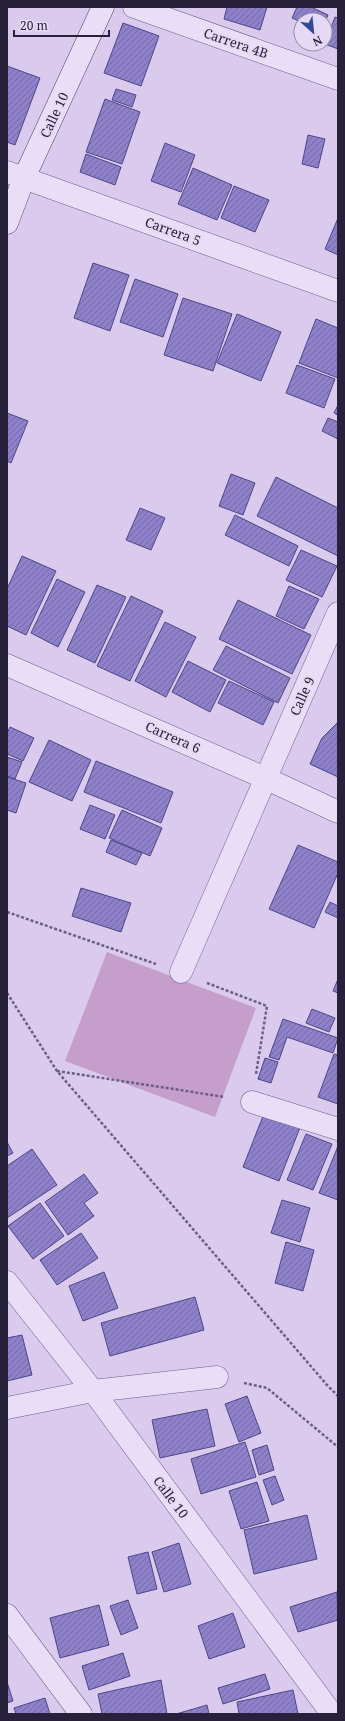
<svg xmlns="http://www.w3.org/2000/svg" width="345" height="1721" font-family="'Noto Serif',serif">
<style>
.pitch{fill:#c69ecc}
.building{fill:url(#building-hatch);stroke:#4f4589}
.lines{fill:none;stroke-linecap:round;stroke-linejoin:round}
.street-casing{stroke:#6b5f8a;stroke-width:23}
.secondary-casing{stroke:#4c416c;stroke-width:23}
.path{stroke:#6b5f8a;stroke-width:2.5;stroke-dasharray:3 2;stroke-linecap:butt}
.street{stroke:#eaddf8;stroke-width:22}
.secondary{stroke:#eaddf8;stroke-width:22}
.labels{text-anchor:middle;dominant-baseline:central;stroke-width:4;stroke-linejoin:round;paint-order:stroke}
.street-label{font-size:13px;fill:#28213b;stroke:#e6d9f5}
</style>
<defs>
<pattern id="building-hatch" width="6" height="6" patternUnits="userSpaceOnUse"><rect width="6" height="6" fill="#8e81ca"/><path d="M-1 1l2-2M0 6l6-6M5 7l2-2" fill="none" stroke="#7469a5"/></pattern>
</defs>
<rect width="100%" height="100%" fill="#dacaee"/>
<path class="pitch" d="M107 952 256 1008 215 1117 65 1061Z"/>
<g class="building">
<path d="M227 7H267L260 30 224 19Z"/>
<path d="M297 7H311L328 15 325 22V20H301V22L292 18Z"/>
<path d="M335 17 338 18V49L325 44Z"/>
<path d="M123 23 159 36 141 86 104 73Z"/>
<path d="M7 66 40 78 15 145 7 142Z"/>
<path d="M116 89 136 95 132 107 112 100Z"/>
<path d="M105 99 140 112 122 164 86 152Z"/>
<path d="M308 135 325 139 318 168 302 164Z"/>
<path d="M165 143 195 155 181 192 151 181Z"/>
<path d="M86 154 121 167 115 185 80 172Z"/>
<path d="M193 168 232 185 217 220 178 204Z"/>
<path d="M234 186 269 200 255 232 221 218Z"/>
<path d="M338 218V255L325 249Z"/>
<path d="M93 263 129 275 110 331 74 318Z"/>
<path d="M135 279 178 294 163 337 120 322Z"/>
<path d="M183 298 232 314 213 371 164 355Z"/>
<path d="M237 314 281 332 261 381 217 363Z"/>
<path d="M316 319 338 328V378L299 363Z"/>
<path d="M297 365 335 379 324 408 286 393Z"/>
<path d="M338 405V415L334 413Z"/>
<path d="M7 413 28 421 11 463 7 461Z"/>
<path d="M328 418 338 422V439L322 431Z"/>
<path d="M231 474 255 483 243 515 219 506Z"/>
<path d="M276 477 338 508V556L257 516Z"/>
<path d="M140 508 165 518 151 550 126 540Z"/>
<path d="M235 515 298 546 289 566 225 535Z"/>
<path d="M301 550 337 566 322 597 286 580Z"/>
<path d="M22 556 56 571 26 635 7 626V589Z"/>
<path d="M57 579 85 592 58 647 31 633Z"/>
<path d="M97 585 126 597 95 663 67 650Z"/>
<path d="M289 586 319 599 304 629 276 616Z"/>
<path d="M131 596 163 611 130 681 97 666Z"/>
<path d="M238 600 311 635 292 674 219 639Z"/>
<path d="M165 622 196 637 166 697 135 681Z"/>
<path d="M226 646 290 678 278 703 213 670Z"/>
<path d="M188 661 226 680 210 712 172 692Z"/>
<path d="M229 681 274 702 263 725 218 703Z"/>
<path d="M337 723H338V777L310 764 322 738Z"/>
<path d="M10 727 34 738 23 761 7 754V734Z"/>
<path d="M49 740 91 760 72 801 29 782Z"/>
<path d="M7 757 22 762 15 779 7 776Z"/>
<path d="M96 761 173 792 161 823 84 792Z"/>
<path d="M7 777 26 783 16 813 7 810Z"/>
<path d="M90 805 115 815 105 839 80 829Z"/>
<path d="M122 810 162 828 150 856 109 838Z"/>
<path d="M111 840 142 853 136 865 106 852Z"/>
<path d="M298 845 338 862V873L314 928 269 909Z"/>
<path d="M81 888 131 903 121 932 72 916Z"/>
<path d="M330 902 338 906V918L325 912Z"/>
<path d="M338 979V993L333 991Z"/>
<path d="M312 1009 335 1018 329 1032 306 1023Z"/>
<path d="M283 1019 338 1038 333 1053 287 1037 279 1060 269 1057Z"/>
<path d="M334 1054 338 1055V1104L318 1097Z"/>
<path d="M265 1058 278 1062 271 1083 258 1079Z"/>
<path d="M265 1111 301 1125 279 1181 243 1167Z"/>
<path d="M306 1134 332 1144 313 1190 287 1180Z"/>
<path d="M7 1142 13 1153 7 1156Z"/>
<path d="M338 1146V1200L319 1193Z"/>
<path d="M32 1149 57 1185 7 1218V1166Z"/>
<path d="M84 1174 98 1193 84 1203 94 1216 68 1235 45 1202Z"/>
<path d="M282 1200 310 1208 300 1242 271 1233Z"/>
<path d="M40 1203 64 1236 33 1259 8 1226Z"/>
<path d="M81 1233 98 1258 57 1285 40 1260Z"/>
<path d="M286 1242 314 1250 303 1291 275 1283Z"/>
<path d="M104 1272 118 1308 83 1321 69 1286Z"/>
<path d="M195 1297 204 1330 110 1356 101 1323Z"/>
<path d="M22 1335 32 1375 7 1381V1338Z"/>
<path d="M247 1396 261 1433 239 1442 225 1404Z"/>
<path d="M207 1409 215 1446 160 1458 152 1420Z"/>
<path d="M245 1442 256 1477 201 1494 191 1459Z"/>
<path d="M267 1445 274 1470 259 1475 252 1450Z"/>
<path d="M275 1476 284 1500 272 1505 263 1480Z"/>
<path d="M257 1482 269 1521 241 1529 229 1491Z"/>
<path d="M307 1515 317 1559 254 1574 244 1530Z"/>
<path d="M179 1543 191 1584 164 1592 152 1552Z"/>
<path d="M148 1552 157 1589 137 1594 128 1557Z"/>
<path d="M337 1592 338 1620 298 1632 290 1607Z"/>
<path d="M128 1600 138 1628 121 1635 110 1606Z"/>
<path d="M99 1605 109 1645 60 1658 50 1618Z"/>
<path d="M233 1613 245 1647 209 1659 198 1626Z"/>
<path d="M123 1653 130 1676 89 1690 82 1666Z"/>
<path d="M265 1674 270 1689 223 1704 218 1688Z"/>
<path d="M161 1680 167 1714H102L98 1694Z"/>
<path d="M7 1682 13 1701 7 1703Z"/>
<path d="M293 1690 298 1714H239L237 1702Z"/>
<path d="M45 1698 50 1714H16L14 1708Z"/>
<path d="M207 1705 209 1714H176Z"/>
</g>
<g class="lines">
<g class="street-casing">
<g id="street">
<path d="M134 7 338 79"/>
<path d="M7 172 338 291"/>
<path d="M7 665 265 778 338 812"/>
<path d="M181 972 338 613"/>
<path d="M252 1102 338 1129"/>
<path d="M7 1282 93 1391 332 1714"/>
<path d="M7 1408 93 1391 217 1377"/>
<path d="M7 1615 81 1714"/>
</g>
</g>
<g class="secondary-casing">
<path id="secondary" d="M7 223 24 178 103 7"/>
</g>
<g class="path">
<path d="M7 912 156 964"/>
<path d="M207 983 267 1006 256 1074"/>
<path d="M7 993 57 1071 327 1385 338 1396"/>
<path d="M57 1071 225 1097"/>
<path d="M244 1383 267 1388 338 1447"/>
</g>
<use href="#street" class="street"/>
<use href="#secondary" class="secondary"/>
</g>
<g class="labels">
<g class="street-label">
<text transform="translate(236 43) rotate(19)">Carrera 4B</text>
<text transform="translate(54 115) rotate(-65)">Calle 10</text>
<text transform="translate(173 231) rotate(20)">Carrera 5</text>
<text transform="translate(302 696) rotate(-66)">Calle 9</text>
<text transform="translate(173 737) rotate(24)">Carrera 6</text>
<text transform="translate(171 1497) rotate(53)">Calle 10</text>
</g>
</g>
<rect width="345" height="1721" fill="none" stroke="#28213b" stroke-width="16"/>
<g transform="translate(313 32) rotate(153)"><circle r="19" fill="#e6d9f5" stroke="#9a8fab"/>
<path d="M0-3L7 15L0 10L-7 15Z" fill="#304a97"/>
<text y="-6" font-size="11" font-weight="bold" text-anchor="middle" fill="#28213b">N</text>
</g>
<path d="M14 30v6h95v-6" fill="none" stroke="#28213b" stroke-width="2"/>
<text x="20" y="30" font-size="12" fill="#28213b" stroke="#e6d9f5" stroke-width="3" paint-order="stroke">20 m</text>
</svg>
